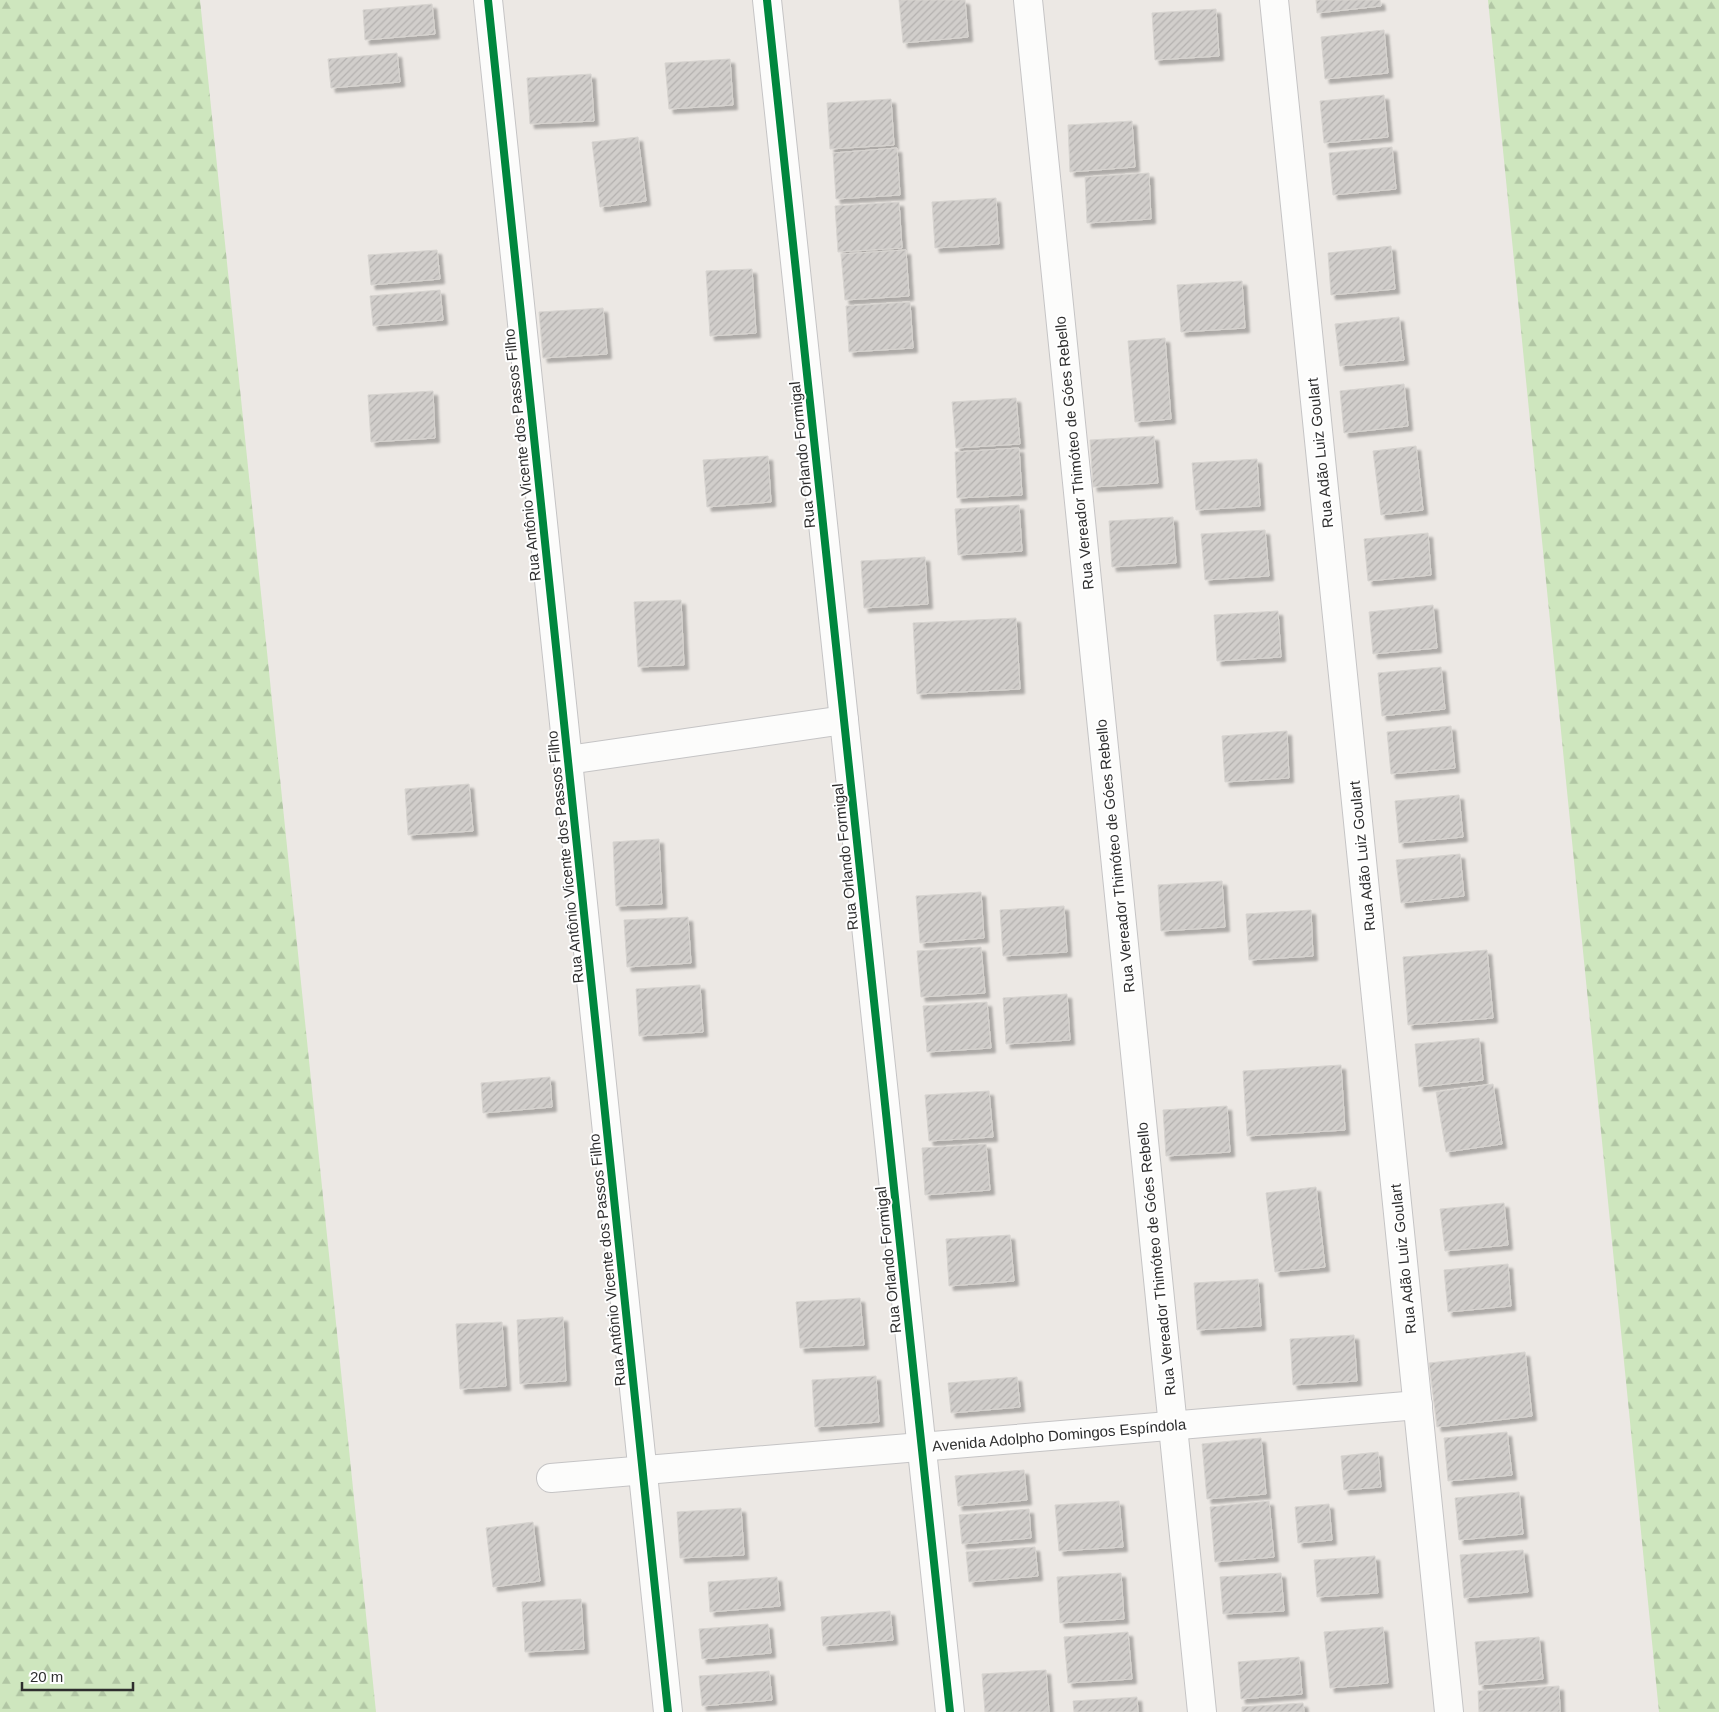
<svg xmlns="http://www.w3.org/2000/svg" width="1719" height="1712" font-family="Helvetica,sans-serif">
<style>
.forest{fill:url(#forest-firs)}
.building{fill:url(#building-hatch);stroke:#d7d4d0;filter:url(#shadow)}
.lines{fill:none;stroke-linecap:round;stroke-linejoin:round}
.street-casing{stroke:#c5c4c5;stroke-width:30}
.street{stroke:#fcfcfb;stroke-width:28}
.cycleway-casing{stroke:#fff;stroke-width:11}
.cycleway{stroke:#00873e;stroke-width:8}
.labels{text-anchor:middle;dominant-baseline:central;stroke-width:4;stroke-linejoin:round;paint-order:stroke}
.street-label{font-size:15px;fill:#2e2e2e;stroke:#fff}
</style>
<defs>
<pattern id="forest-firs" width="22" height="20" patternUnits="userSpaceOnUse" patternTransform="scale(1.25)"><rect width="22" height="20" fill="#cee6be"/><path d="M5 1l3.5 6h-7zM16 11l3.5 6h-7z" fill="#b1c6a4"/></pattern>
<pattern id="building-hatch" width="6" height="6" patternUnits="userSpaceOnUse" patternTransform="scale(1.25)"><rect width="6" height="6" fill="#d1cecb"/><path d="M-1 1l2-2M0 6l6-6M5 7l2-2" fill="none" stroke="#b4b1af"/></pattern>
<filter id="shadow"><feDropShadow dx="4.5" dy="4.5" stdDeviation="1" flood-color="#0004"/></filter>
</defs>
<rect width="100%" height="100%" fill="#ece8e4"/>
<g class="forest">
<path d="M0 0H200L376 1712H0Z"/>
<path d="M1488 0H1719V1712H1659Z"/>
</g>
<g class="building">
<path d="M899 0H965L968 37 903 43Z"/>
<path d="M1316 0H1380L1381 6 1317 13Z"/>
<path d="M432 4 435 34 365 40 363 10Z"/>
<path d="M1216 9 1219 56 1155 60 1152 13Z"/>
<path d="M1384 30 1388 73 1325 79 1321 37Z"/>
<path d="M397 53 400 82 331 88 328 59Z"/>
<path d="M730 59 733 105 669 109 665 63Z"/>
<path d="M591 74 594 121 530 124 527 78Z"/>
<path d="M1384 95 1388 137 1324 143 1320 101Z"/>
<path d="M891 99 894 145 830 149 827 103Z"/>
<path d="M1132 121 1135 167 1070 172 1068 125Z"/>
<path d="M638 137 646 201 600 207 592 142Z"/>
<path d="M1392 147 1396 189 1333 195 1329 153Z"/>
<path d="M897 148 900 195 836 199 833 153Z"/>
<path d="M1149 173 1151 219 1087 223 1085 177Z"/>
<path d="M996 198 999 244 935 248 932 202Z"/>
<path d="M899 202 902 248 838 252 835 206Z"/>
<path d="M1391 246 1395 289 1331 295 1328 253Z"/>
<path d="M437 250 440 279 371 285 368 255Z"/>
<path d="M906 250 909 296 845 300 841 254Z"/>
<path d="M752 269 756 333 710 336 706 271Z"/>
<path d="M1242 281 1245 328 1181 332 1177 285Z"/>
<path d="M440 290 443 320 373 326 370 296Z"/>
<path d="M910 302 913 348 849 352 846 306Z"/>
<path d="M603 308 607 354 543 358 539 312Z"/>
<path d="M1399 317 1404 360 1340 366 1335 324Z"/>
<path d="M1165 338 1171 419 1135 422 1128 341Z"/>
<path d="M1404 384 1408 426 1344 433 1340 391Z"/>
<path d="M433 391 435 438 371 442 368 395Z"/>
<path d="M1016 398 1020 444 956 448 952 402Z"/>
<path d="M1154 436 1158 483 1093 487 1090 440Z"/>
<path d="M1416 446 1423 510 1381 515 1373 451Z"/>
<path d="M1019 448 1022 495 957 498 955 452Z"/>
<path d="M768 456 771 502 707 507 703 460Z"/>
<path d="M1257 459 1260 506 1196 510 1192 463Z"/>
<path d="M1019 505 1022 551 958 555 955 509Z"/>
<path d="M1173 517 1176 563 1112 567 1109 521Z"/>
<path d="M1265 530 1269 576 1205 580 1201 534Z"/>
<path d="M1428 533 1431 575 1368 581 1364 539Z"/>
<path d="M925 557 928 604 864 608 861 561Z"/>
<path d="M681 600 684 665 638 667 634 602Z"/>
<path d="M1433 605 1437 648 1373 654 1369 612Z"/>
<path d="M1278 611 1281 657 1217 661 1214 615Z"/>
<path d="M1016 618 1020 689 917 694 913 623Z"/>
<path d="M1441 667 1445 709 1382 716 1378 673Z"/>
<path d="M1451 726 1455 768 1391 774 1387 732Z"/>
<path d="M1287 731 1289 778 1225 782 1222 736Z"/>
<path d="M469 784 473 831 408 835 405 789Z"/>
<path d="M1459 795 1463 837 1399 843 1395 801Z"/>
<path d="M659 839 662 904 616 906 613 842Z"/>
<path d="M1460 854 1464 896 1401 903 1396 860Z"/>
<path d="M1222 881 1225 927 1161 931 1158 885Z"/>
<path d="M981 892 984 938 920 943 916 896Z"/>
<path d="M1064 906 1067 952 1003 956 1000 910Z"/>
<path d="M1311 910 1313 956 1249 960 1246 914Z"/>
<path d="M688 917 691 963 627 967 624 920Z"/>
<path d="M981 947 985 993 921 997 917 951Z"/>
<path d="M1487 950 1493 1018 1408 1025 1403 957Z"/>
<path d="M700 985 703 1032 639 1036 636 989Z"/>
<path d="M1067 994 1070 1040 1006 1044 1003 998Z"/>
<path d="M987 1002 991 1048 927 1052 923 1006Z"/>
<path d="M1479 1038 1483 1080 1419 1087 1415 1044Z"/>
<path d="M1341 1065 1345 1130 1247 1136 1243 1071Z"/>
<path d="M550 1077 552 1107 483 1113 481 1083Z"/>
<path d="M1493 1084 1502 1144 1446 1152 1436 1092Z"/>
<path d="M989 1091 993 1137 929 1141 925 1095Z"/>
<path d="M1227 1106 1230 1152 1166 1156 1163 1110Z"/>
<path d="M986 1144 990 1190 925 1195 922 1148Z"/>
<path d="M1316 1187 1325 1267 1275 1272 1266 1193Z"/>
<path d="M1504 1203 1508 1245 1445 1251 1440 1209Z"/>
<path d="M1010 1235 1014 1281 949 1286 946 1239Z"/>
<path d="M1508 1264 1511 1306 1448 1312 1444 1270Z"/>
<path d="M1258 1279 1261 1326 1197 1330 1194 1283Z"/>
<path d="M860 1298 864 1345 800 1348 796 1302Z"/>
<path d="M563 1317 566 1381 520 1384 517 1320Z"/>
<path d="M502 1322 506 1386 460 1389 456 1324Z"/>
<path d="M1354 1335 1357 1381 1293 1385 1290 1339Z"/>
<path d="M1525 1352 1532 1416 1437 1427 1429 1363Z"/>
<path d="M876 1376 879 1422 815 1427 812 1380Z"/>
<path d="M1017 1377 1020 1407 951 1413 948 1383Z"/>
<path d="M1507 1432 1512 1475 1448 1481 1444 1438Z"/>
<path d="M1261 1438 1266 1494 1207 1499 1202 1444Z"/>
<path d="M1378 1452 1381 1487 1344 1490 1341 1456Z"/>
<path d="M1024 1470 1027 1500 958 1506 955 1476Z"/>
<path d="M1519 1492 1523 1534 1459 1540 1455 1498Z"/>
<path d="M1119 1501 1123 1547 1059 1551 1055 1505Z"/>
<path d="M1269 1501 1274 1557 1215 1562 1210 1507Z"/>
<path d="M1329 1504 1332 1540 1298 1543 1295 1507Z"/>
<path d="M741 1508 744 1555 680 1558 677 1512Z"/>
<path d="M1029 1509 1031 1538 962 1544 959 1515Z"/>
<path d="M533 1522 540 1581 493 1587 486 1528Z"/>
<path d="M1035 1547 1038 1576 969 1582 966 1552Z"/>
<path d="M1523 1550 1528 1592 1464 1598 1460 1555Z"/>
<path d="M1375 1556 1378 1593 1317 1597 1314 1560Z"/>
<path d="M1121 1573 1124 1619 1060 1623 1057 1577Z"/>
<path d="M1281 1573 1284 1611 1223 1614 1220 1577Z"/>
<path d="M777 1577 780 1606 710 1612 708 1582Z"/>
<path d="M581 1599 584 1649 525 1652 522 1602Z"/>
<path d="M890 1611 893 1640 823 1646 821 1617Z"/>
<path d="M768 1624 771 1653 702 1659 699 1629Z"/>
<path d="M1383 1627 1388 1683 1330 1688 1324 1632Z"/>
<path d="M1128 1632 1132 1679 1068 1683 1064 1637Z"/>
<path d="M1539 1637 1543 1679 1479 1685 1475 1642Z"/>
<path d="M1299 1657 1302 1694 1241 1699 1238 1662Z"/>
<path d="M1046 1670 1049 1712H985L982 1674Z"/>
<path d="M769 1671 772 1700 702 1706 699 1676Z"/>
<path d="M1559 1686 1560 1712H1479L1478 1691Z"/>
<path d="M1137 1697 1138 1712H1074L1073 1701Z"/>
<path d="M1303 1703 1304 1712H1242V1707Z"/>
</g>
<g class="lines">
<g class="street-casing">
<g id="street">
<path d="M488 0 668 1712"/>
<path d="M767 0 950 1712"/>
<path d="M1028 0 1202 1712"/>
<path d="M1274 0 1449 1712"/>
<path d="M568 760 844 720"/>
<path d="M551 1478 1418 1405"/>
</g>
</g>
<use href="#street" class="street"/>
<g class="cycleway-casing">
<g id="cycleway">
<path d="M488 0 668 1712"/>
<path d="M767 0 950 1712"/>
</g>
</g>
<use href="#cycleway" class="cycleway"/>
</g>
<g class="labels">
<g class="street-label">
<text transform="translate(1074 453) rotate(-96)">Rua Vereador Thimóteo de Góes Rebello</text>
<text transform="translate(1320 453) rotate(-96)">Rua Adão Luiz Goulart</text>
<text transform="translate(522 455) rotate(-96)">Rua Antônio Vicente dos Passos Filho</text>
<text transform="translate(802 455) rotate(-96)">Rua Orlando Formigal</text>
<text transform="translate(1115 856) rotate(-96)">Rua Vereador Thimóteo de Góes Rebello</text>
<text transform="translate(1362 856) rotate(-96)">Rua Adão Luiz Goulart</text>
<text transform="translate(565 857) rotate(-96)">Rua Antônio Vicente dos Passos Filho</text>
<text transform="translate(845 857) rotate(-96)">Rua Orlando Formigal</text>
<text transform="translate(1156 1259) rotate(-96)">Rua Vereador Thimóteo de Góes Rebello</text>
<text transform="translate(1403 1259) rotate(-96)">Rua Adão Luiz Goulart</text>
<text transform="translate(607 1260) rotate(-96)">Rua Antônio Vicente dos Passos Filho</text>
<text transform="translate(888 1260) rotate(-96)">Rua Orlando Formigal</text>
<text transform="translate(1059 1435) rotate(-5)">Avenida Adolpho Domingos Espíndola</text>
</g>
</g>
<path d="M22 1682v8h111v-8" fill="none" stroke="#2e2e2e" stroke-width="2.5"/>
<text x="30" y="1682" font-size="15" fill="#2e2e2e" stroke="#ffffff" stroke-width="4" paint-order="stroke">20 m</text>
</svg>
